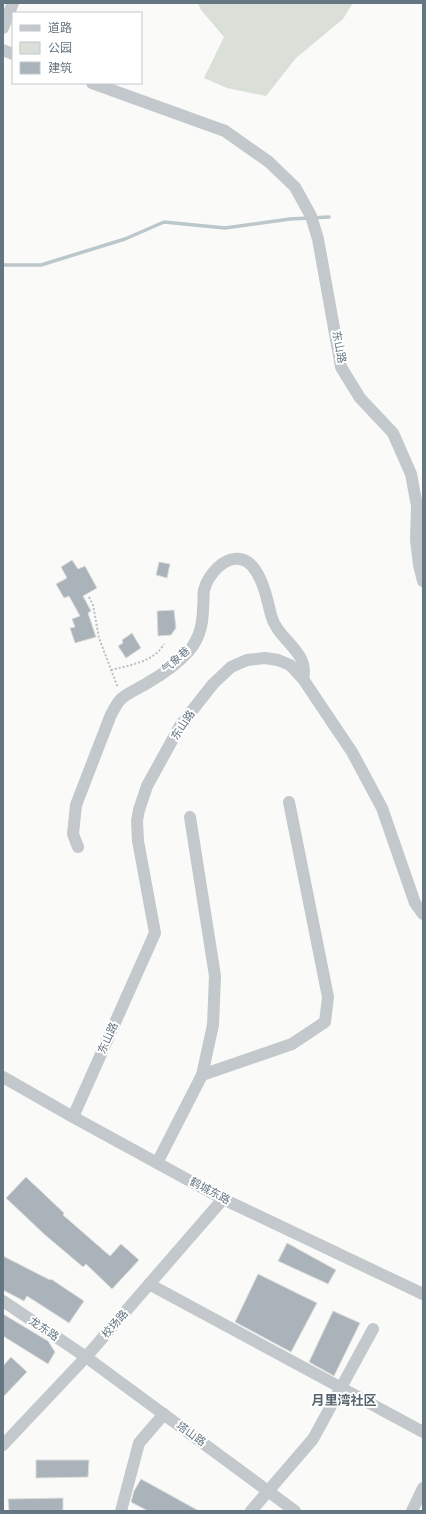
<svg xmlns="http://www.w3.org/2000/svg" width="426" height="1514" font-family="Signika,'Noto Sans SC',sans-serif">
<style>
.green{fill:#dadfd7}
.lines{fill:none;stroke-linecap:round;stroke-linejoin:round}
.stream{stroke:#bbc7cb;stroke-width:3.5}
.building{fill:#aab3b9;stroke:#dcdcda}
.path{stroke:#bbbfc2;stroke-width:2;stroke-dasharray:2 2;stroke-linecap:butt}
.minor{stroke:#c3c8cc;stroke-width:12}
.labels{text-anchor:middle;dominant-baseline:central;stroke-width:4;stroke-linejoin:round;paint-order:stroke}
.street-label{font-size:11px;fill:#657683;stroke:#fff}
.quarter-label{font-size:13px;font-weight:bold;fill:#57646e;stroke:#fff}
</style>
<rect width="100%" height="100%" fill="#fafaf8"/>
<path class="green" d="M198 3H353L343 19 296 58 266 96 227 88 204 78 224 37 201 10Z"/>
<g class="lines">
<path class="stream" d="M3 265H41L125 239 164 222 225 228 290 219 329 217"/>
</g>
<g class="building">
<path d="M72 560 78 569 85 566 97 588 83 596 91 611 88 613 96 637 75 643 70 628 75 627 72 619 80 616 69 596 64 598 56 584 67 578 61 567Z"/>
<path d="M159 562 170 564 167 578 156 575Z"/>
<path d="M174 610 176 628 171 635 158 636 157 611Z"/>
<path d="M132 633 141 648 126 658 118 646 123 643 122 640Z"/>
<path d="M26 1177 64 1213 63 1215 110 1256 121 1244 139 1260 112 1289 86 1264 83 1267 44 1234 6 1198Z"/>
<path d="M287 1243 336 1270 328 1284 278 1261Z"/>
<path d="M3 1256 50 1280 51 1279 84 1301 69 1323 27 1296 24 1301 3 1290Z"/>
<path d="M258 1274 317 1303 291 1352 235 1322Z"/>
<path d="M333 1311 360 1323 334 1376 309 1362Z"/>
<path d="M3 1314 48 1341 55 1352 48 1364 3 1336Z"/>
<path d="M11 1357 27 1372 3 1397V1366Z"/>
<path d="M36 1460H89L88 1477 36 1478Z"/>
<path d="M141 1479 199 1511H148L131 1502 134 1491Z"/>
<path d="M63 1498V1511H9L8 1499Z"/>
</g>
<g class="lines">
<g class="path">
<path d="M89 597 93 605 99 638 118 688"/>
<path d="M111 670C130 665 154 662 164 644"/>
</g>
<g class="minor">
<path d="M3 28 13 3"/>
<path d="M3 50 13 54"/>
<path d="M92 83 225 131 269 162 295 187 311 216 318 239 341 367 360 398 393 433 411 474 417 506 416 540 419 565 423 581"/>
<path d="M78 847 73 834 76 805 110 717C113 711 116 704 121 699 129 692 140 688 149 682 163 674 177 664 188 652 199 640 203 624 203 608 204 602 203 595 204 590 208 575 224 556 240 559 260 562 267 598 271 615 277 640 310 651 303 679"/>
<path d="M202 1075 292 1044 325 1022 328 997 289 802"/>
<path d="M3 1077 73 1117 223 1199 423 1294"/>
<path d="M73 1117 155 933 138 841 137 821 139 810 147 786 180 726 213 684 231 667 247 660 265 658 278 660 290 665 303 679 352 752 382 808 415 903 423 914"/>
<path d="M157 1163 202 1075 213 1025 215 976 190 817"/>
<path d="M149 1284 423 1432"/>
<path d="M3 1301 86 1357 295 1511"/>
<path d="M3 1445 86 1357 223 1199"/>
<path d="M121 1511 139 1443 164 1414"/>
<path d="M251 1511 313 1439 373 1329"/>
<path d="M412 1511 423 1488"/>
</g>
</g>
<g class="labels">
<g class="street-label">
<text transform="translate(339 347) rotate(79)">东山路</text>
<text transform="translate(176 660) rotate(-42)">气象巷</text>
<text transform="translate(183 725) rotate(-56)">东山路</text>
<text transform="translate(108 1038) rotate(-66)">东山路</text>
<text transform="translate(210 1191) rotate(28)">鹤城东路</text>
<text transform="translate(115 1324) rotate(-49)">校场路</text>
<text transform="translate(44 1329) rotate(34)">龙东路</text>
<text transform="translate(191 1434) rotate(36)">塔山路</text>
</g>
<g class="quarter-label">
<text x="344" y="1401">月里湾社区</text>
</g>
</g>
<rect width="426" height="1514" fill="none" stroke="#657683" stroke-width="8"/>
<rect x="12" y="12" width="130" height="72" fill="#ffffff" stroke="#c1c8cd"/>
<rect x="20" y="25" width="20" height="6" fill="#c3c8cc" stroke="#c1c8cd"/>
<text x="48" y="32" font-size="12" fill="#657683">道路</text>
<rect x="20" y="42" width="20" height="12" fill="#dadfd7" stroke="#c1c8cd"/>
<text x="48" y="52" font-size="12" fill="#657683">公园</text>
<rect x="20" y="62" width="20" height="12" fill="#aab3b9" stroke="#c1c8cd"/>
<text x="48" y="72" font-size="12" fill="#657683">建筑</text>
</svg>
